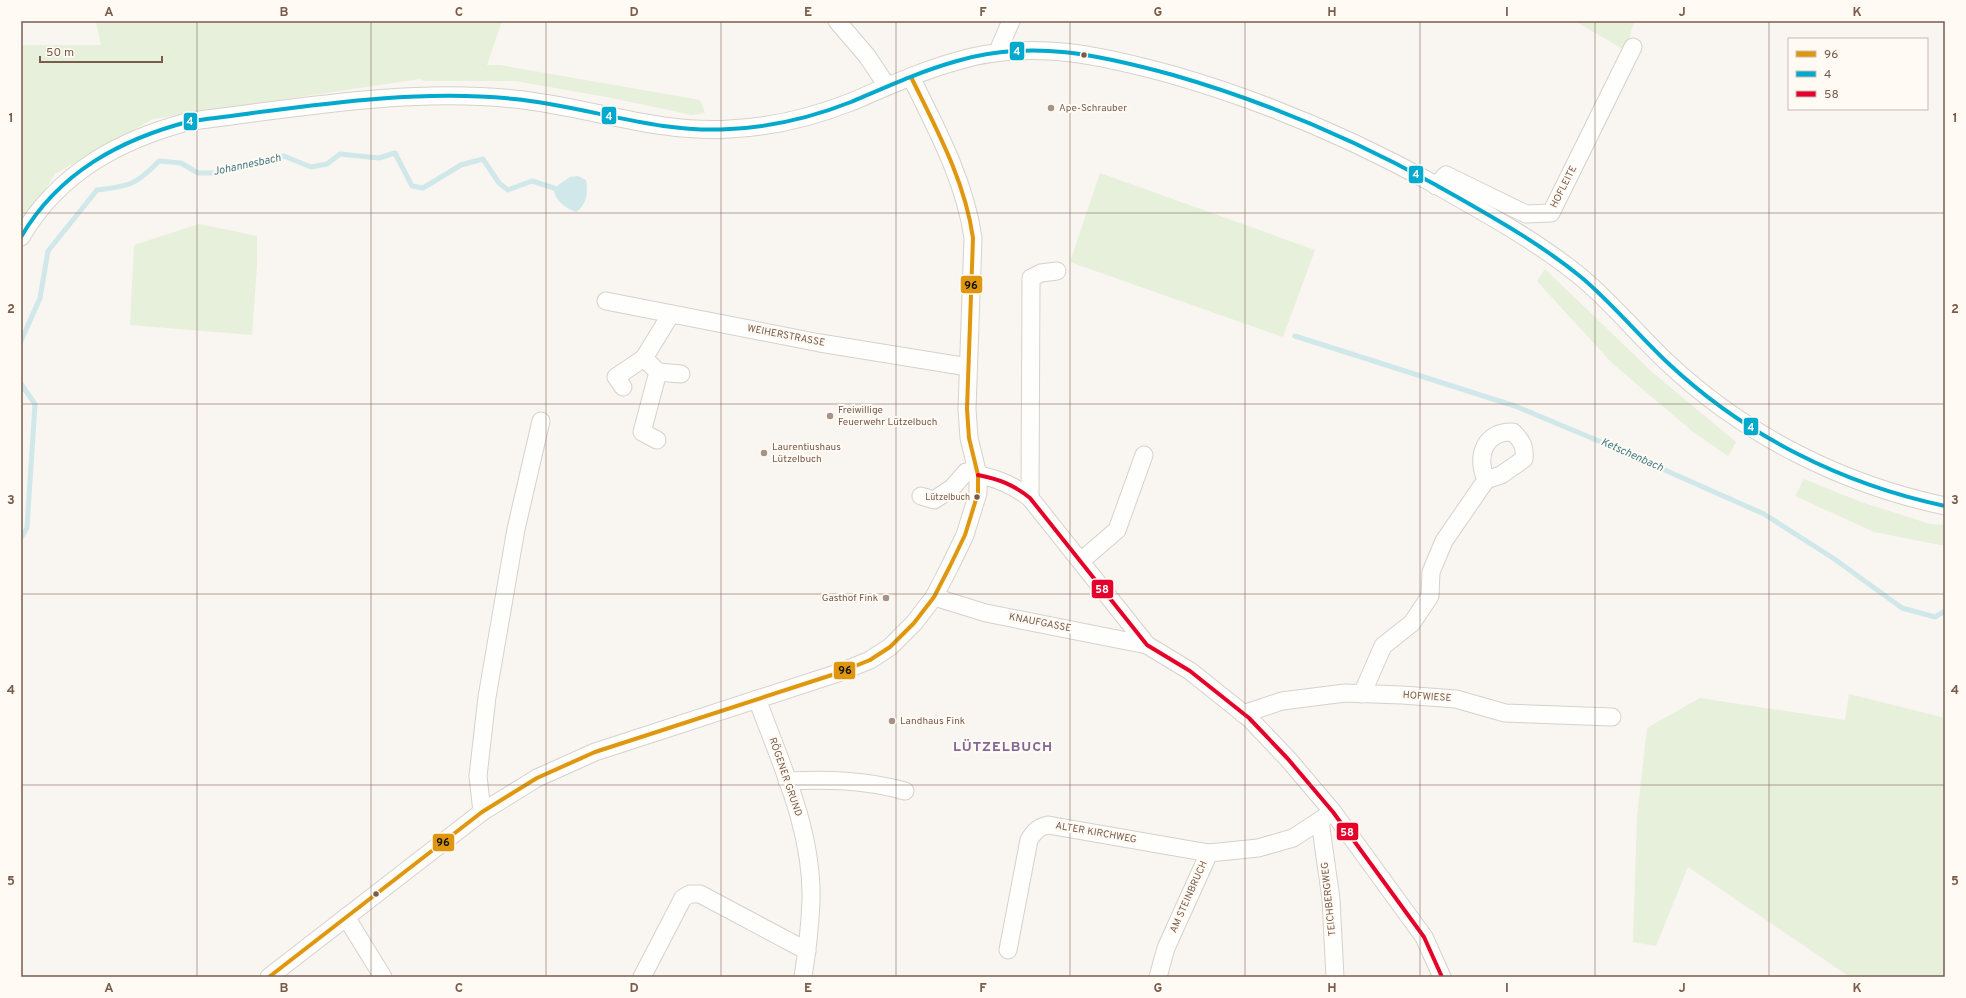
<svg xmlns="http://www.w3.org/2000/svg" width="1966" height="998" font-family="Overpass,sans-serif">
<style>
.green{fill:#e7f0db}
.water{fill:#d0e8ea}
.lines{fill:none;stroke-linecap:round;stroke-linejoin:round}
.stream{stroke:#d0e8ea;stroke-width:5}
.minor-casing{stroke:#d7d1cb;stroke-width:19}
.minor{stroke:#fefefd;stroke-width:17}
.bus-1-casing{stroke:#fffaf3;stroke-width:7}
.bus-2-casing{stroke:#fffaf3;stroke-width:7}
.bus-3-casing{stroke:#fffaf3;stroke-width:7}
.bus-1{stroke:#de970f;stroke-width:4}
.bus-2{stroke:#00a9ce;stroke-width:4}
.bus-3{stroke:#e4002b;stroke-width:4}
.grid{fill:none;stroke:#7a5c4d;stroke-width:1;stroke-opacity:0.55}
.bus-dot{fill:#7a5c4d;stroke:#fffaf3;stroke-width:1.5}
.poi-dot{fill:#a69286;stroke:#fffaf3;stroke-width:1.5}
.labels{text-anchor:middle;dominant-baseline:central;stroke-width:4;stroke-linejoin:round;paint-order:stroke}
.bus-label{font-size:9px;fill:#7a5c4d;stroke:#fffaf3;text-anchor:end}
.poi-label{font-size:10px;fill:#7a5c4d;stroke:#fffaf3;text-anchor:start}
.street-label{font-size:10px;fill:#7a5c4d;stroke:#fffaf3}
.water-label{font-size:11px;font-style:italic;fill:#437c86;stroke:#fffaf3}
.district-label{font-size:14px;font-weight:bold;letter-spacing:1px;fill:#846695;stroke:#fffaf3}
.line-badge{stroke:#fffaf3;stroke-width:1.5}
.badge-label{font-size:11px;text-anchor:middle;font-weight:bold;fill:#fff}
.pale-badge-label{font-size:11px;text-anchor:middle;font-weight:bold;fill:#111}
.neatline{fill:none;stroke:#7a5c4d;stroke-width:1.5}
.grid-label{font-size:13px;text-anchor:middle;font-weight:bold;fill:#7a5c4d}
</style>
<rect width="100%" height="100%" fill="#f9f5f0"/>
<g class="green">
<path d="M96 21H502L487 65H500L700 100 705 113 692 115 607 97 515 81H424L420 79 153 119 55 174 21 228V45H101Z"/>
<path d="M1575 21H1634L1626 51Z"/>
<path d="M1100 173 1315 250 1283 337 1070 262Z"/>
<path d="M199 224 257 236V265L252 335 130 325 134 245Z"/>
<path d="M1545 269 1652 372 1736 442 1728 456 1692 431 1612 363 1537 281Z"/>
<path d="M1804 479 1861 502 1930 524 1945 525V546L1874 532 1795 496Z"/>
<path d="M1849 694 1945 718V977H1850L1688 867 1656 946 1633 942 1637 817 1647 728 1700 698 1845 720Z"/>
</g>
<path class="water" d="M578 176 586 180C588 192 587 205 576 212 566 209 553 199 554 188L570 177Z"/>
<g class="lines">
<g class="stream">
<path d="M1295 336 1515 406 1606 444 1764 514 1833 558 1902 608 1935 617 1945 611"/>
<path d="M21 341 40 298 48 251 97 190C130 186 136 185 159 161L181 163 198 173H217L284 156 311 167 327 164 340 154 379 158 395 153 412 186 423 188 461 165 483 159 499 183 508 190 532 181 554 188"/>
<path d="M21 384 35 404 27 528 21 538"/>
</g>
<g class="minor-casing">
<g id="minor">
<path d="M837 21 867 56 887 86"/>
<path d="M998 51 1011 21"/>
<path d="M1436 186 1446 175 1526 214 1551 213 1633 47"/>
<path d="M21 237C59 172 121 139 191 121 298 108 406 88 514 99 587 106 656 134 730 129 771 127 813 117 851 102 886 87 921 71 957 61 1032 39 1100 55 1173 75 1267 102 1351 138 1436 185 1485 213 1537 241 1581 277 1612 303 1639 336 1669 364 1746 436 1842 484 1945 506"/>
<path d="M606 301 820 343 968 367"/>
<path d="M658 372 681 374"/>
<path d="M623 387 616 377 644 358"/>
<path d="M657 440 642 432 658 372 644 358 671 314"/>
<path d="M921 496 934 500 952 488 966 472C992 477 1009 482 1030 498L1147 645 1190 671 1249 718 1288 759 1333 812 1424 937 1442 977"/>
<path d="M1030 498 1031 278 1041 273 1057 271"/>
<path d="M1081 561 1117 530 1144 455"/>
<path d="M934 597 986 613 1147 645"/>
<path d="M1362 694 1383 646 1412 623 1430 596 1431 572 1444 541 1486 480 1501 475 1524 459C1525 446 1522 441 1513 432 1484 431 1476 456 1486 480"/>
<path d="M757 699C781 764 813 831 811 901 810 927 807 952 803 977"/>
<path d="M1243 714 1282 701 1345 693 1402 695 1456 699 1505 713 1612 717"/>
<path d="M787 781C828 779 865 780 905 791"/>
<path d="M482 812 478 776 487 697 516 529 541 421"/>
<path d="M1320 821 1331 899 1335 977"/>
<path d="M346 917 383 977"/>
<path d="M1008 950 1029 840C1034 832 1038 827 1048 825L1209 853"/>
<path d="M269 977 482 812 537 778 595 752 838 673 870 660 890 647 914 623 934 597 950 566 965 535 978 493V475L969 438 967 409 973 238C965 181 936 128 911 77"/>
<path d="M642 977 683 898 690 894H700L807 951"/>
<path d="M1158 977 1166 948 1209 853 1258 848 1293 838 1333 812"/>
</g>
</g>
<use href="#minor" class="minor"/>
<g class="bus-1-casing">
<path id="bus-1" d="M269 977 482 812 537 778 595 752 838 673 870 660 890 647 914 623 934 597 950 566 965 535 978 493V475L969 438 967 409 973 238C965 181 936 128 911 77"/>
</g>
<g class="bus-2-casing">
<path id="bus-2" d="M21 237C59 172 121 139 191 121 298 108 406 88 514 99 587 106 656 134 730 129 771 127 813 117 851 102 886 87 921 71 957 61 1032 39 1100 55 1173 75 1267 102 1351 138 1436 185 1485 213 1537 241 1581 277 1612 303 1639 336 1669 364 1746 436 1842 484 1945 506"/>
</g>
<g class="bus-3-casing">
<path id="bus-3" d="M978 475C999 479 1014 485 1030 498L1147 645 1190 671 1249 718 1288 759 1333 812 1424 937 1442 977"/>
</g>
<use href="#bus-1" class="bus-1"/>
<use href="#bus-2" class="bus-2"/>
<use href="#bus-3" class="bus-3"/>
</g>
<path class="grid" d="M197 21V977M371 21V977M546 21V977M721 21V977M896 21V977M1070 21V977M1245 21V977M1420 21V977M1595 21V977M1769 21V977M21 213H1945M21 404H1945M21 594H1945M21 785H1945"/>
<g class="bus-dot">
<circle cx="1084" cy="55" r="3.5"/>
<circle cx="977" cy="497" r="3.5"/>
<circle cx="376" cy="894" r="3.5"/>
</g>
<g class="poi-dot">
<circle cx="1051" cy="108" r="4"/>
<circle cx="830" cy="416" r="4"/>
<circle cx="764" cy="453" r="4"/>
<circle cx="886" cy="598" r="4"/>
<circle cx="892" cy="721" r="4"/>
</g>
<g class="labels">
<g class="bus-label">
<text x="970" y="497">Lützelbuch</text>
</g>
<g class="poi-label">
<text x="1059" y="108">Ape-Schrauber</text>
<text x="838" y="410">Freiwillige<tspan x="838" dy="12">Feuerwehr Lützelbuch</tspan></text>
<text x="772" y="447">Laurentiushaus<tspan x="772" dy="12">Lützelbuch</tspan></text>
<text x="878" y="598" text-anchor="end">Gasthof Fink</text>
<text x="900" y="721">Landhaus Fink</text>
</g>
<g class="street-label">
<text transform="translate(1564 187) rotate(-63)">HOFLEITE</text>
<text transform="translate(786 336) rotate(11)">WEIHERSTRASSE</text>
<text transform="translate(1040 623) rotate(11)">KNAUFGASSE</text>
<text transform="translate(1427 697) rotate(4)">HOFWIESE</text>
<text transform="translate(785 777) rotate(71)">RÖGENER GRUND</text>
<text transform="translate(1096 833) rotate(10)">ALTER KIRCHWEG</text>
<text transform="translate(1189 897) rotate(-66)">AM STEINBRUCH</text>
<text transform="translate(1329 899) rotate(-96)">TEICHBERGWEG</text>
</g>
<g class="water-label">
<text transform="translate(247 165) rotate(-12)">Johannesbach</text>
<text transform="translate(1632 455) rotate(24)">Ketschenbach</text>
</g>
<g class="district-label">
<text x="1003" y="747">LÜTZELBUCH</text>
</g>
</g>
<g class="line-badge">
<rect x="1009" y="41" width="16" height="20" rx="4" fill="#00a9ce"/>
<rect x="601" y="106" width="16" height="19" rx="4" fill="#00a9ce"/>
<rect x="183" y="112" width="15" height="19" rx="4" fill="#00a9ce"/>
<rect x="1408" y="165" width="16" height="19" rx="4" fill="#00a9ce"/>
<rect x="960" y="275" width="23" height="19" rx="4" fill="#de970f"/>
<rect x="1743" y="417" width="16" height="19" rx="4" fill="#00a9ce"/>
<rect x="1091" y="579" width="23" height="20" rx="4" fill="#e4002b"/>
<rect x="833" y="661" width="23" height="19" rx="4" fill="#de970f"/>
<rect x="1336" y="822" width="23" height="19" rx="4" fill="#e4002b"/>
<rect x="432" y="833" width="23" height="19" rx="4" fill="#de970f"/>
</g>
<g class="badge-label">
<text x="1017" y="55">4</text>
<text x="609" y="120">4</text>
<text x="190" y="125">4</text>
<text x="1416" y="178">4</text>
<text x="1751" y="431">4</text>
<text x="1102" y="593">58</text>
<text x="1347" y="836">58</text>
</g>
<g class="pale-badge-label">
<text x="971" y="289">96</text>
<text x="845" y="674">96</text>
<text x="443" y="846">96</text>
</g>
<rect width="1966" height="998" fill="none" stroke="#fffaf3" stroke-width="44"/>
<rect x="1788" y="38" width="140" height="72" fill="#fffaf3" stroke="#cabbb1"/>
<rect x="1796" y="51" width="20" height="6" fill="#de970f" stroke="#cabbb1"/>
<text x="1824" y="58" font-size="12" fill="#7a5c4d">96</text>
<rect x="1796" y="71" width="20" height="6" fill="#00a9ce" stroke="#cabbb1"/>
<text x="1824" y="78" font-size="12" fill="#7a5c4d">4</text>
<rect x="1796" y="91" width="20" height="6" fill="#e4002b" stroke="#cabbb1"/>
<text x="1824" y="98" font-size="12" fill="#7a5c4d">58</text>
<path d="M40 56v6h122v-6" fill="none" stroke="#7a5c4d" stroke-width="2"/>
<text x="46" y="56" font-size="12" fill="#7a5c4d" stroke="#fffaf3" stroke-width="3" paint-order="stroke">50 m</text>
<rect x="22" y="22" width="1922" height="954" class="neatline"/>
<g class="grid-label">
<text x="109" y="16">A</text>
<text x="284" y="16">B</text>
<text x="459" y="16">C</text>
<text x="634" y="16">D</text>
<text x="808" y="16">E</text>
<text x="983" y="16">F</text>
<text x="1158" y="16">G</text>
<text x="1332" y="16">H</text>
<text x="1507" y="16">I</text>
<text x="1682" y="16">J</text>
<text x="1857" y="16">K</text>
<text x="11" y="122">1</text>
<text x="1955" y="122">1</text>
<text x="11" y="313">2</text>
<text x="1955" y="313">2</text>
<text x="11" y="504">3</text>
<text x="1955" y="504">3</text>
<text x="11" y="694">4</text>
<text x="1955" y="694">4</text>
<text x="11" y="885">5</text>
<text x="1955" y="885">5</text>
<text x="109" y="992">A</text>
<text x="284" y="992">B</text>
<text x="459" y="992">C</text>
<text x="634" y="992">D</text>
<text x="808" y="992">E</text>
<text x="983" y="992">F</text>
<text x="1158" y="992">G</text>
<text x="1332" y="992">H</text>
<text x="1507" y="992">I</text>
<text x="1682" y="992">J</text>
<text x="1857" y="992">K</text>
</g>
</svg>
